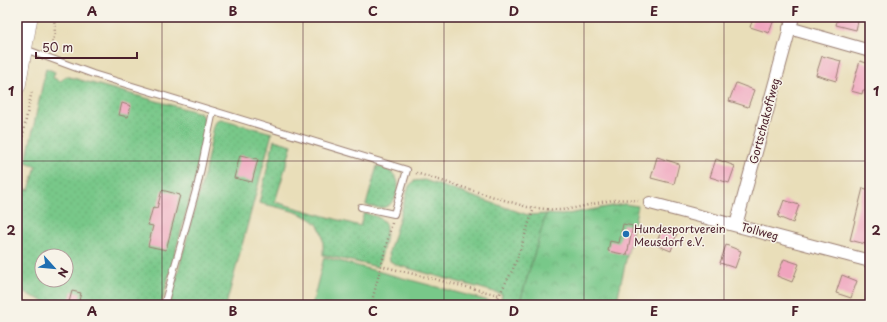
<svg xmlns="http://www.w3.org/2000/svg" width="887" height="322" font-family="'Playpen Sans',sans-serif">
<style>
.grass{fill:url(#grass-dots);stroke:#61745a;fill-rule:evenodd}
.park{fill:url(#park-crowns);stroke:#61745a}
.garden{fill:#78c889;stroke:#61745a}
.building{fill:#f0a4be}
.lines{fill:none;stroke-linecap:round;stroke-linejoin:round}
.service-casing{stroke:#9a7e72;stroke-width:8}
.minor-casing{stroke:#9a7e72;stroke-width:14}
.secondary-casing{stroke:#9a7e72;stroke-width:18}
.path{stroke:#9a7e72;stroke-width:2.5;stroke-dasharray:1 3;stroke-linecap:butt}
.service{stroke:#fff;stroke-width:6}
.minor{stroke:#fff;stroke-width:12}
.secondary{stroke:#fff;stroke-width:17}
.grid{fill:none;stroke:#4a1f2b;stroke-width:1;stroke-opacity:0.55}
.poi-dot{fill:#1f6fb2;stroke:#f7f3e8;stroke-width:1.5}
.labels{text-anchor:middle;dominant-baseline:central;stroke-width:3;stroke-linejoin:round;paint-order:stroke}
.street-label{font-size:11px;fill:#4a1f2b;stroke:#f7f3e8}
.poi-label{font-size:11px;fill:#4a1f2b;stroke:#f7f3e8;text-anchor:start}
.neatline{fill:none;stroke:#4a1f2b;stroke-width:1.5}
.grid-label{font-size:13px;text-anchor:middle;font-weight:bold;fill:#4a1f2b}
</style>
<defs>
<pattern id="grass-dots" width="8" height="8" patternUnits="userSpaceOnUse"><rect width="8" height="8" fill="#78c889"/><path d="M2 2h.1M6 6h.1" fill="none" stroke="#69ab76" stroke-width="1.8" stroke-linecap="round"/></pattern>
<pattern id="park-crowns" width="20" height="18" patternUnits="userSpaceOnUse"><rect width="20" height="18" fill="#78c889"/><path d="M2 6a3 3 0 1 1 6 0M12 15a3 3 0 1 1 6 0" fill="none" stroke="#69ab76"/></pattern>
</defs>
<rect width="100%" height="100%" fill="#f7f3e8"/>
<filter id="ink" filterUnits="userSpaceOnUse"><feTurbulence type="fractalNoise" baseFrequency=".025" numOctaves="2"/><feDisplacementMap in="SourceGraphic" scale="8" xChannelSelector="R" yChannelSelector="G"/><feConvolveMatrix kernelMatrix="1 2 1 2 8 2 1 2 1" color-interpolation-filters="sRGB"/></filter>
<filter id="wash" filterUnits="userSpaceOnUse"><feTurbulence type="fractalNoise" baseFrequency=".012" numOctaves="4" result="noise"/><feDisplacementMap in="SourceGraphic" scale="16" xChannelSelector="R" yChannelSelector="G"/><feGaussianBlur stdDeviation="0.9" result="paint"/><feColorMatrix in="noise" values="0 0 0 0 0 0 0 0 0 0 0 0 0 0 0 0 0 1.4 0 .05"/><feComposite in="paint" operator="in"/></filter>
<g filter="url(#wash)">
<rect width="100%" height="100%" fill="#e9deb9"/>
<g class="grass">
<path d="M46 68 55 72 53 78 61 81 66 76 200 113 206 122 195 180 161 305H48L46 302 17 290V200L20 187 29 190 36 166 26 162ZM42 256H66V280H42Z"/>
<path d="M221 119 272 133 226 305H169L205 171 214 126 217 120Z"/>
<path d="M274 140 292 145 275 202 360 226 364 213C370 215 380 216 384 222 390 230 381 257 378 267L323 255C323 246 324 235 319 227 310 212 275 207 259 203Z"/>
<path d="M377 166C383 168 390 170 394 175 403 184 396 204 385 207 379 209 372 207 366 205Z"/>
<path d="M424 180 528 215 547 214 519 305 501 300 502 294 397 265 390 261 389 252 409 186 414 181Z"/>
</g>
<path class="park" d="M624 204 638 206 616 305H519L546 214 562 215Z"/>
<path class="garden" d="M324 257 504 305H312Z"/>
<g id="blocks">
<g class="building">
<path d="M754 17H775L769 33 750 27Z"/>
<path d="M838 17H859L856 30 836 25Z"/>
<path d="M822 56 841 61 836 81 816 75Z"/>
<path d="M860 61 870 64V93L863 90 862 94 851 91Z"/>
<path d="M736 83 754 90 748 107 729 101Z"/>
<path d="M122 103 131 106 128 117 119 115Z"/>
<path d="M240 155 258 159 252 182 234 178Z"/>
<path d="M657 157 679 164 674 184 651 178Z"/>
<path d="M716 159 735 166 729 183 710 177Z"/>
<path d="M863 188 870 190 869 245 850 240Z"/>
<path d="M162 190 180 195 166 250 148 246 153 226 148 225 153 207 157 208Z"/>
<path d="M784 200 799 205 793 223 778 217Z"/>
<path d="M623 224 633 226 627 255 608 251 610 241 619 243Z"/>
<path d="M662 228 677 233 671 251 656 245Z"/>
<path d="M726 245 741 251 735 268 720 263Z"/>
<path d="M784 259 799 264 792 282 777 276Z"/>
<path d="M842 275 857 281 851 298 836 293Z"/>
<path d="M72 291 81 293 78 304 69 302Z"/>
</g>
</g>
</g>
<g filter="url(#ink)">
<use href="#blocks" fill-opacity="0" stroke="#9a7e72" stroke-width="1"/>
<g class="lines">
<g class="service-casing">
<g id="service">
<path d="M25 49 93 74 407 170 394 214 361 207"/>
<path d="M17 303 22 305"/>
<path d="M164 305 198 183 213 111"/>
</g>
</g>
<g class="minor-casing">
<g id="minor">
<path d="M789 28 870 51"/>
<path d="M650 203 870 261"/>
<path d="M736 225 793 17"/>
</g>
</g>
<g class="secondary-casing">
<path id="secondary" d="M17 86 29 17"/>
</g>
<g class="path">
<path d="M50 50 55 34 54 17"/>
<path d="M17 164 32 90"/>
<path d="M416 173 527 207C538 208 550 210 561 210 587 208 612 195 638 201"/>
<path d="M392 223 381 266 499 295"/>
<path d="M371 305 381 266"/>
<path d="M496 305C499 293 507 281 513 269 521 249 527 228 534 208"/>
</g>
<use href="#service" class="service"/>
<use href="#minor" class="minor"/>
<use href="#secondary" class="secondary"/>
</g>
</g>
<path class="grid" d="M162 17V305M303 17V305M444 17V305M584 17V305M724 17V305M17 161H870"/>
<circle class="poi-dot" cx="626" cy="234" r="4"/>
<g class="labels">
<g class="street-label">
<text transform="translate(764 121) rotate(-75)">Gortschakoffweg</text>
<text transform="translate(760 231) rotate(15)">Tollweg</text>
</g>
<g class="poi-label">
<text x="634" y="228">Hundesportverein<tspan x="634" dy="13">Meusdorf e.V.</tspan></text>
</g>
</g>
<rect width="887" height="322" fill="none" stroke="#f7f3e8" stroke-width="44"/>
<g transform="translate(54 268) rotate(117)"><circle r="19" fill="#f7f3e8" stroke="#b29e9c"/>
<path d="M0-3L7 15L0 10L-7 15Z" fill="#1f6fb2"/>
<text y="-6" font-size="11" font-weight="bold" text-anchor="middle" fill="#4a1f2b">N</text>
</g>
<path d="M36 52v6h101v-6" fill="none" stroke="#4a1f2b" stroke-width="2"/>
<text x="42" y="52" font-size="12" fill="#4a1f2b" stroke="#f7f3e8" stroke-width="3" paint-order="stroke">50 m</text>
<rect x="22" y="22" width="843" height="278" class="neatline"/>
<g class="grid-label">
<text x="92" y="16">A</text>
<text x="233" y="16">B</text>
<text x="373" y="16">C</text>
<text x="514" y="16">D</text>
<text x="654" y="16">E</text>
<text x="795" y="16">F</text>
<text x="11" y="96">1</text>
<text x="876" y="96">1</text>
<text x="11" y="235">2</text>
<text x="876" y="235">2</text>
<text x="92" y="316">A</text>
<text x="233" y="316">B</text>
<text x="373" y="316">C</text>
<text x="514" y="316">D</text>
<text x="654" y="316">E</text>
<text x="795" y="316">F</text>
</g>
</svg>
